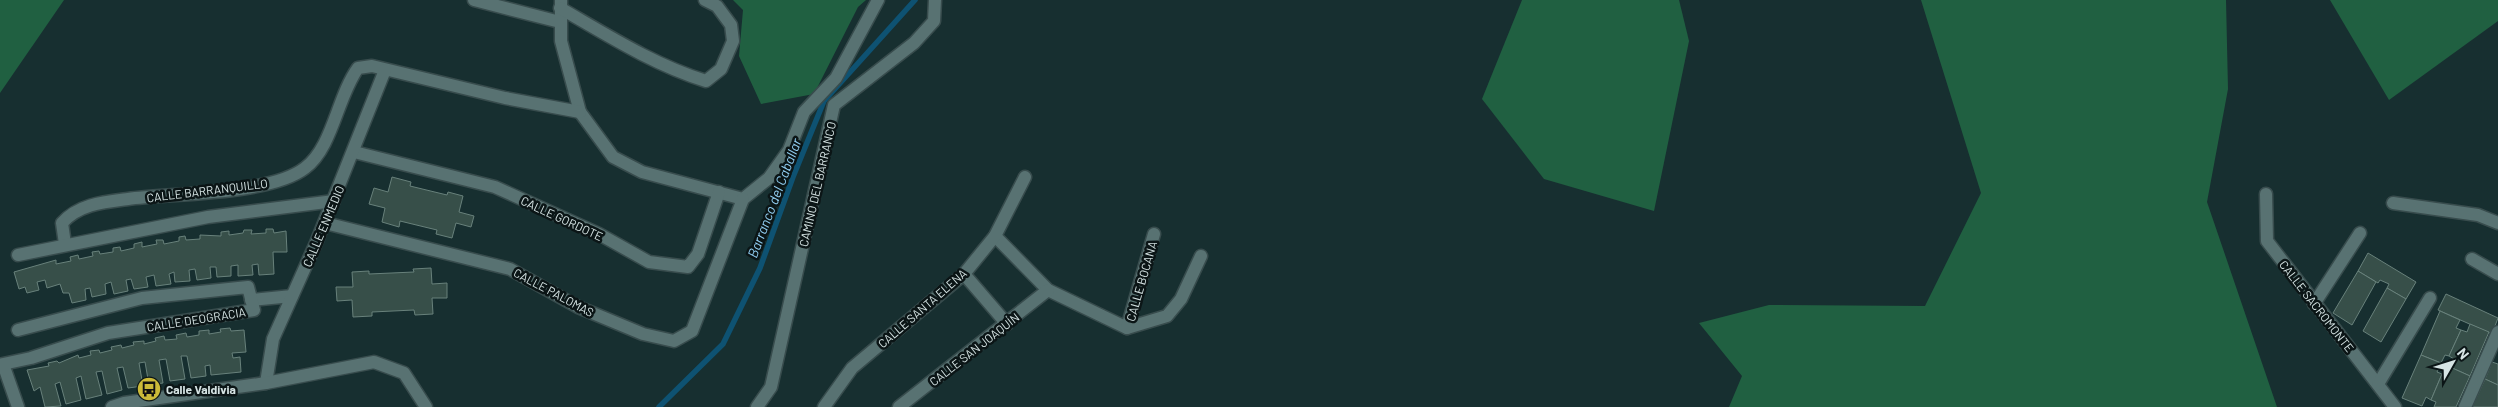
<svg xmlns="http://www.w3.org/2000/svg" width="2498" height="407" font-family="Barlow,sans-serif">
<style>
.green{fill:#206041}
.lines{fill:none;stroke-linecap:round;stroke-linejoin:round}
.stream{stroke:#0e5272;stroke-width:5.5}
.building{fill:#374f49;stroke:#68817b}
.minor-casing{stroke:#384c4d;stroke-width:15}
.minor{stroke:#587272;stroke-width:12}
.labels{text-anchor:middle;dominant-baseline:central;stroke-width:5;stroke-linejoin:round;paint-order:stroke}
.street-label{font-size:12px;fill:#d6e4e4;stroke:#0b1516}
.poi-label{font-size:12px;font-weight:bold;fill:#d6e4e4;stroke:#0b1516;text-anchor:start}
.water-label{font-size:14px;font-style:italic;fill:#91cdf1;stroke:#0b1516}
</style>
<rect width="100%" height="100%" fill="#172f30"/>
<g class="green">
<path d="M0 0H64L0 93Z"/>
<path d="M733 0H866L858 7 814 94 761 104 739 56 743 10Z"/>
<path d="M1522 0H1679L1689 41 1654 211 1544 179 1482 99Z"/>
<path d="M1921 0H2226L2228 89 2207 202 2277 407H1729L1742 376 1699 323 1769 305 1925 306 1981 193Z"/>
<path d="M2330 0H2498V21L2389 100Z"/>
</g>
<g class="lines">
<path class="stream" d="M659 407 723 344 760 268 793 177 824 101 915 0"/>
</g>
<g class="building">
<path d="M392 177 411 182 410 186 447 195 448 192 463 196 459 212 474 216 471 227 456 223 452 238 436 234 437 230 400 221 399 227 382 222 385 208 369 204 374 188 388 192Z"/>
<path d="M266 229H273L274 233 286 231 287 252H273L274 274 259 275 258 264 252 265 253 275 238 276V265L231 266V276L217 277 216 267H210L211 278 197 280 195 269 189 270 190 281 175 282 174 272 169 274 171 284 156 286 154 275 146 277 148 287 134 289 131 279 126 280 128 291 114 294 111 282 105 284 106 294 92 297 90 288 85 289 86 300 72 303 69 293H63L60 284 47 288 45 280 37 282 39 290 27 293 25 287 19 289 14 272 56 260V264L71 261 70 257 78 255 79 259 93 256 92 252 99 251 100 254 113 252V248L120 247 121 251 134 248V244L142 242V247L157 244 156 240H163L164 244 179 241V237L185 236 186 240 200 239V235L221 236V232L229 231V235L243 233 244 230H252L251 234 266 233Z"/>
<path d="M2368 253 2416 282 2406 299 2387 288 2389 284 2380 280 2378 283 2358 271Z"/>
<path d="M431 268 432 284 447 283V298H432L433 314 415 315 414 310 372 312V316L353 317 352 300 337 301 336 287H353L352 272 369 271V274L414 272 413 269Z"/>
<path d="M2358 271 2376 282 2352 325 2333 313Z"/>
<path d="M2387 288 2406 299 2381 342 2363 331Z"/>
<path d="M2446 294 2498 318 2492 334 2438 310Z"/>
<path d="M2440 311 2460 320 2456 328 2461 330 2449 356 2445 355 2441 363 2421 355Z"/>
<path d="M2470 324 2489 332 2470 376 2450 367 2454 359 2449 356 2461 330 2467 332Z"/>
<path d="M230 328 231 331 244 330 246 352 232 353 233 358 240 357 241 372 211 375 210 365 205 366 206 376 191 378 187 356H181L185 379 170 381 166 359 159 360 163 383 149 385 145 362 139 363 143 386 128 388 123 367 117 368 122 390 107 394 102 371 96 372 102 395 86 399 81 376 76 378 81 400 66 404 60 382 55 384 61 406 45 407 40 387 34 391 27 370 49 366 48 363 57 361 59 363 78 355 79 358 91 355 90 351 99 350 100 353 112 350 111 347 121 345 122 348 134 345 133 342 144 341V344L156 341 155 338 164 336 165 340 177 339 176 335 186 333 187 337 199 335V331L209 330V334L221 332 220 329Z"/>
<path d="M2421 355 2441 363 2437 372 2442 374 2431 400 2426 397 2422 406 2402 398Z"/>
<path d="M2492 362 2498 364V385L2485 379Z"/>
<path d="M2450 367 2470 376 2456 407H2434L2436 402 2431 400 2442 374 2446 376Z"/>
<path d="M2485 379 2498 385V407H2472Z"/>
</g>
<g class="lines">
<g class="minor-casing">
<g id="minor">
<path d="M474 0 560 22"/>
<path d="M561 0V41L580 112 613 157 642 172 743 199 769 178 789 150 804 112 836 78 878 0"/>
<path d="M560 8C607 35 654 65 706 81L721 69 733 41 731 25 717 6 705 0"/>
<path d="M354 152 495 187 599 234 649 262 688 267 698 254 719 192"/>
<path d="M2266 194 2267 241 2395 407"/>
<path d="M2393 203 2478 215 2498 223"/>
<path d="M325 223 510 269 578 307 643 334 674 341 692 331 743 199"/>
<path d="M995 236 1048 290 1127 328 1167 316 1181 299 1201 256"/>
<path d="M65 244 62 223C79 204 104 202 128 199 174 193 270 195 305 168 333 147 337 97 358 68L372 66 505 98 580 112"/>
<path d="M18 255 208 217 334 201"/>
<path d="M2472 259 2498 274"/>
<path d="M964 274 1007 324"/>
<path d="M251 300 292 296"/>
<path d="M2314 304 2360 233"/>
<path d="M1127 328 1154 234"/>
<path d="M266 383 273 339 316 243 385 70"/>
<path d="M2378 384 2430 298"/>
<path d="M18 407 3 364 31 358 108 333 254 310 248 287 142 298 18 330"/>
<path d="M112 407 124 403 266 383 374 362 404 373 426 407"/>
<path d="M757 407 771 387 834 105 914 43 934 21 935 0"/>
<path d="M824 407 852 368 964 274 995 236 1025 177"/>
<path d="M899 407 1048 290"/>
<path d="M2465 407 2498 332"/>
</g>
</g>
<use href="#minor" class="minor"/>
</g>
<defs>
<g id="bus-disc" transform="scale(1.25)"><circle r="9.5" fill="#cbba39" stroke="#0b1516"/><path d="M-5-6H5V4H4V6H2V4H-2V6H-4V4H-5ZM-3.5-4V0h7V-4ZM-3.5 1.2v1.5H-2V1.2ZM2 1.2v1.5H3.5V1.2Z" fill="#111"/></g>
</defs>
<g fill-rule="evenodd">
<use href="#bus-disc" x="149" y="389"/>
</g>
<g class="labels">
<g class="street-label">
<text transform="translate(817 184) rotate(-77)">CAMINO DEL BARRANCO</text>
<text transform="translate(207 190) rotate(-7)">CALLE BARRANQUILLO</text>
<text transform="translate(562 218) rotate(25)">CALLE GORDOTE</text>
<text transform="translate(323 226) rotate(-67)">CALLE ENMEDIO</text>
<text transform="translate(1141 281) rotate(-74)">CALLE BOCANA</text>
<text transform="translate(554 292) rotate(28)">CALLE PALOMAS</text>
<text transform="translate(2317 306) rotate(52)">CALLE SACROMONTE</text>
<text transform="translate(922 308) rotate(-41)">CALLE SANTA ELENA</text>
<text transform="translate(196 319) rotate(-9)">CALLE DEOGRACIA</text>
<text transform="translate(974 349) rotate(-38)">CALLE SAN JOAQUÍN</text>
</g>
<g class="poi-label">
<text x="166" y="389">Calle Valdivia</text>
</g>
<g class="water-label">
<text transform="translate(774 198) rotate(-69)">Barranco del Caballar</text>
</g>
</g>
<g transform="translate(2453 362) rotate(51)" stroke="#0b1516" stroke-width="4" paint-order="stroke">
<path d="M0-4L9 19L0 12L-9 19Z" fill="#d6e4e4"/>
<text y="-8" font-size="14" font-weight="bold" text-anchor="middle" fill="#d6e4e4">N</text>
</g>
</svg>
